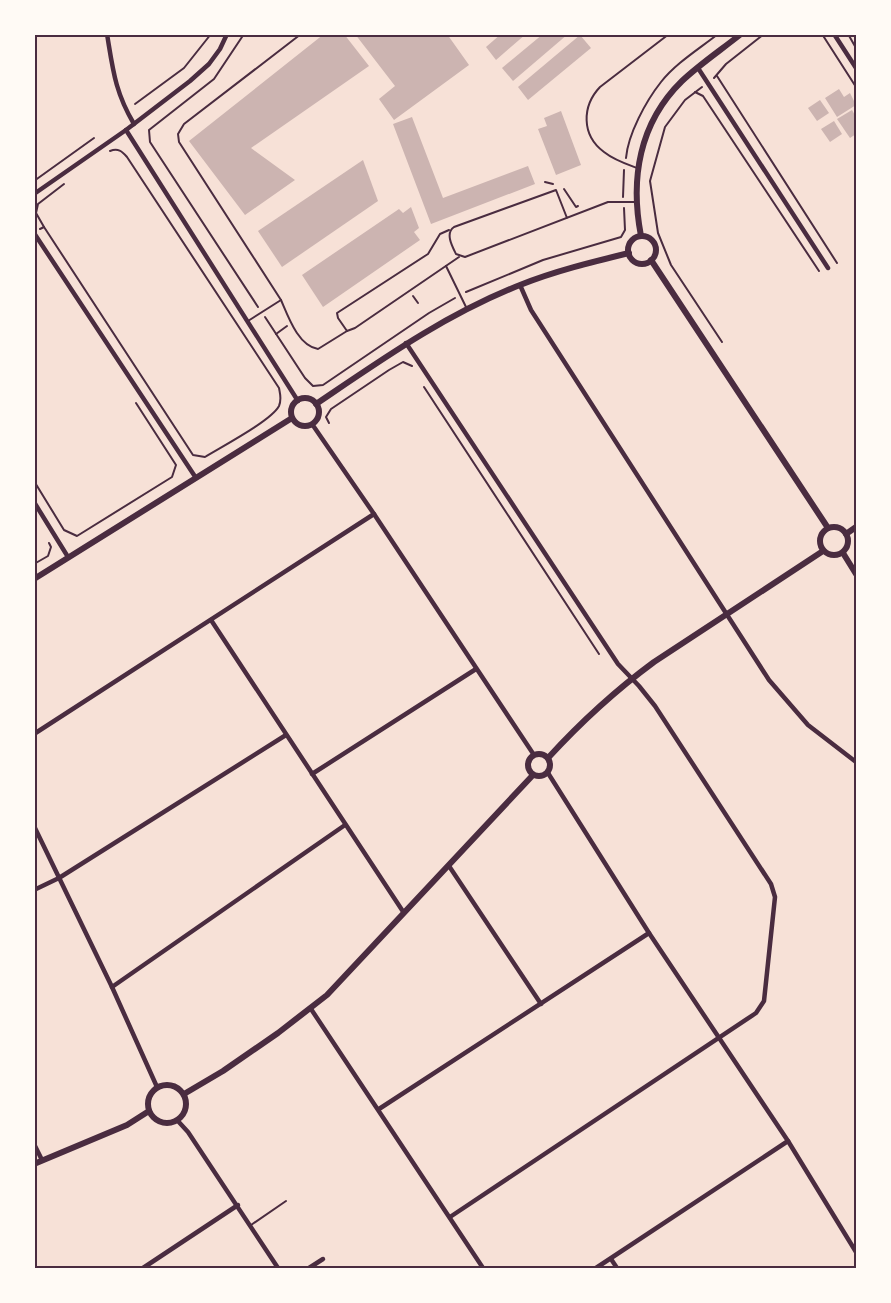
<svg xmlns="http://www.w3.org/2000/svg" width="891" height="1303" font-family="'Fira Sans Condensed',sans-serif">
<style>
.building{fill:#ccb4b1}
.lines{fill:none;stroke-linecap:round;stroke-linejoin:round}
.path{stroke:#4a2c40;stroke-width:2}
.service{stroke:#4a2c40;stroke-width:2}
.minor{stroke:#4a2c40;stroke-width:4.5}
.tertiary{stroke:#4a2c40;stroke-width:6}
.neatline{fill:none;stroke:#4a2c40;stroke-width:2}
</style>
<rect width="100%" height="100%" fill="#f7e1d7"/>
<g class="building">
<path d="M324 34H344L369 66 251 148 295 180 245 215 189 141Z"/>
<path d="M355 34H447L469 65 394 120 379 99 395 86Z"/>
<path d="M501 34H526L496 60 486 47Z"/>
<path d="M543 34H568L513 81 502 68Z"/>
<path d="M580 35 591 48 528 100 518 87Z"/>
<path d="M839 89 844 97 850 93 856 105 837 117 825 98Z"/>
<path d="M820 100 829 113 817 121 808 108Z"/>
<path d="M852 110 856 117V134L850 138 837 119Z"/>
<path d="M561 111 581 165 556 175 538 129 547 126 544 118Z"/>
<path d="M412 117 443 198 528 166 535 184 431 224 393 124Z"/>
<path d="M834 121 842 134 830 142 821 129Z"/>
<path d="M363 160 378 201 282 267 258 231Z"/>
<path d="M411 207 419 228 414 232 420 240 323 307 302 275 399 209 403 213Z"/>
</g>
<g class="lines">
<g class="path">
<path d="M244 34 214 79 149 130 150 142 258 307"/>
<path d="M822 34 856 87"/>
<path d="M848 34 856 48"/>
<path d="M717 76 837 263"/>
<path d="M714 78 726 64 764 34"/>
<path d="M702 87 685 100 665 127 650 181 658 233 671 265 722 342"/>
<path d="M695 92 703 96 819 271"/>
<path d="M135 104 184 68 211 34"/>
<path d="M626 158C628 134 646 101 661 82 676 63 699 49 718 34"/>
<path d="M34 181 94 138"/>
<path d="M545 182 553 184"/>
<path d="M564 189 576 207 578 206"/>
<path d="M623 197 624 170"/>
<path d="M44 227 193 455 205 457C221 447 271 421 279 406 282 399 280 394 279 388L127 157C122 151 118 148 110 151"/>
<path d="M40 229 44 227 36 213 38 204 64 184"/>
<path d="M466 292 543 260 621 237 625 230 624 208"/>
<path d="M413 296 418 303"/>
<path d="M265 317 305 378 313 386 323 385 429 313 455 298"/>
<path d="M276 334 287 326"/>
<path d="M424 387 599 654"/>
<path d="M329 423 326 417 331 409 389 370 403 362 412 366"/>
<path d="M34 481 64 530 77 536 172 477 176 465 136 403"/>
<path d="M34 564 48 556 51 547 49 543"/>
</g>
<g class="service">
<path d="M301 34 184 124 178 134 179 142 281 300C288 316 298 346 318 349L347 331"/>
<path d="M637 168C626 164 614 160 604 152 581 135 582 106 600 87L669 34"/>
<path d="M567 218 556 190 454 227C445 233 452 246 456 254L465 257 608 202H635"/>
<path d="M449 230 440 234 428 254 337 313 338 318 347 331 355 328 459 257"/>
<path d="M446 266 466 307"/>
<path d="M248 321 281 300"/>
<path d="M251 1225 286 1201"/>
</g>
<g class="minor">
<path d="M107 34C113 70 115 92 134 124"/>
<path d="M834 34 856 68"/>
<path d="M698 68 828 268"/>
<path d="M126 130 298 401"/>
<path d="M34 194 126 130 190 81 209 64 220 49 227 34"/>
<path d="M34 233 196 478"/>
<path d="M520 285 531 310 769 680 808 725 856 762"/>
<path d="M406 343 618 664 639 686 655 706 771 884 775 897 764 1001 756 1013 450 1217"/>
<path d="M312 424 374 514 534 755"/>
<path d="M34 502 68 557"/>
<path d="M211 620 404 913"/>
<path d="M34 734 374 514"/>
<path d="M548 773 649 933 788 1141 856 1252"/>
<path d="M312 774 476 669"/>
<path d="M34 826 112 987 157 1087"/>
<path d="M449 866 541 1004"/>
<path d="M34 890 59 878 286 735"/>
<path d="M112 987 345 825"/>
<path d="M311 1009 483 1268"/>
<path d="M379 1109 649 933"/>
<path d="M177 1120 188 1132 278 1268"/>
<path d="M34 1144 42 1160"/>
<path d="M611 1259 617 1268"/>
<path d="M143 1268 238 1205"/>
<path d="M309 1268 323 1259"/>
<path d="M596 1268 788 1141"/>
</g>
<g class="tertiary">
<path d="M641 236C630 179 639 123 682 81 700 64 721 50 741 34"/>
<circle cx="642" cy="250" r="14"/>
<path d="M651 260 828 528"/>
<circle cx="305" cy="412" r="14"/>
<path d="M316 404C381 360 446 314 520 285 555 271 592 262 629 253"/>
<circle cx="834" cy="541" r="14"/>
<path d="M846 534 856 527"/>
<path d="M843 553 856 574"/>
<path d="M34 579 292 418"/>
<circle cx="539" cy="765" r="11"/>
<path d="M548 758C580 723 616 690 654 662L823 551"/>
<circle cx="167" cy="1104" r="19"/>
<path d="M184 1094 223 1071 278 1033 327 995 533 775"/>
<path d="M34 1164 127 1125 149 1111"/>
</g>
</g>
<rect width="891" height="1303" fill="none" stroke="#fffaf5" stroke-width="72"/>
<rect x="36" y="36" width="819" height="1231" class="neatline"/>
</svg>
